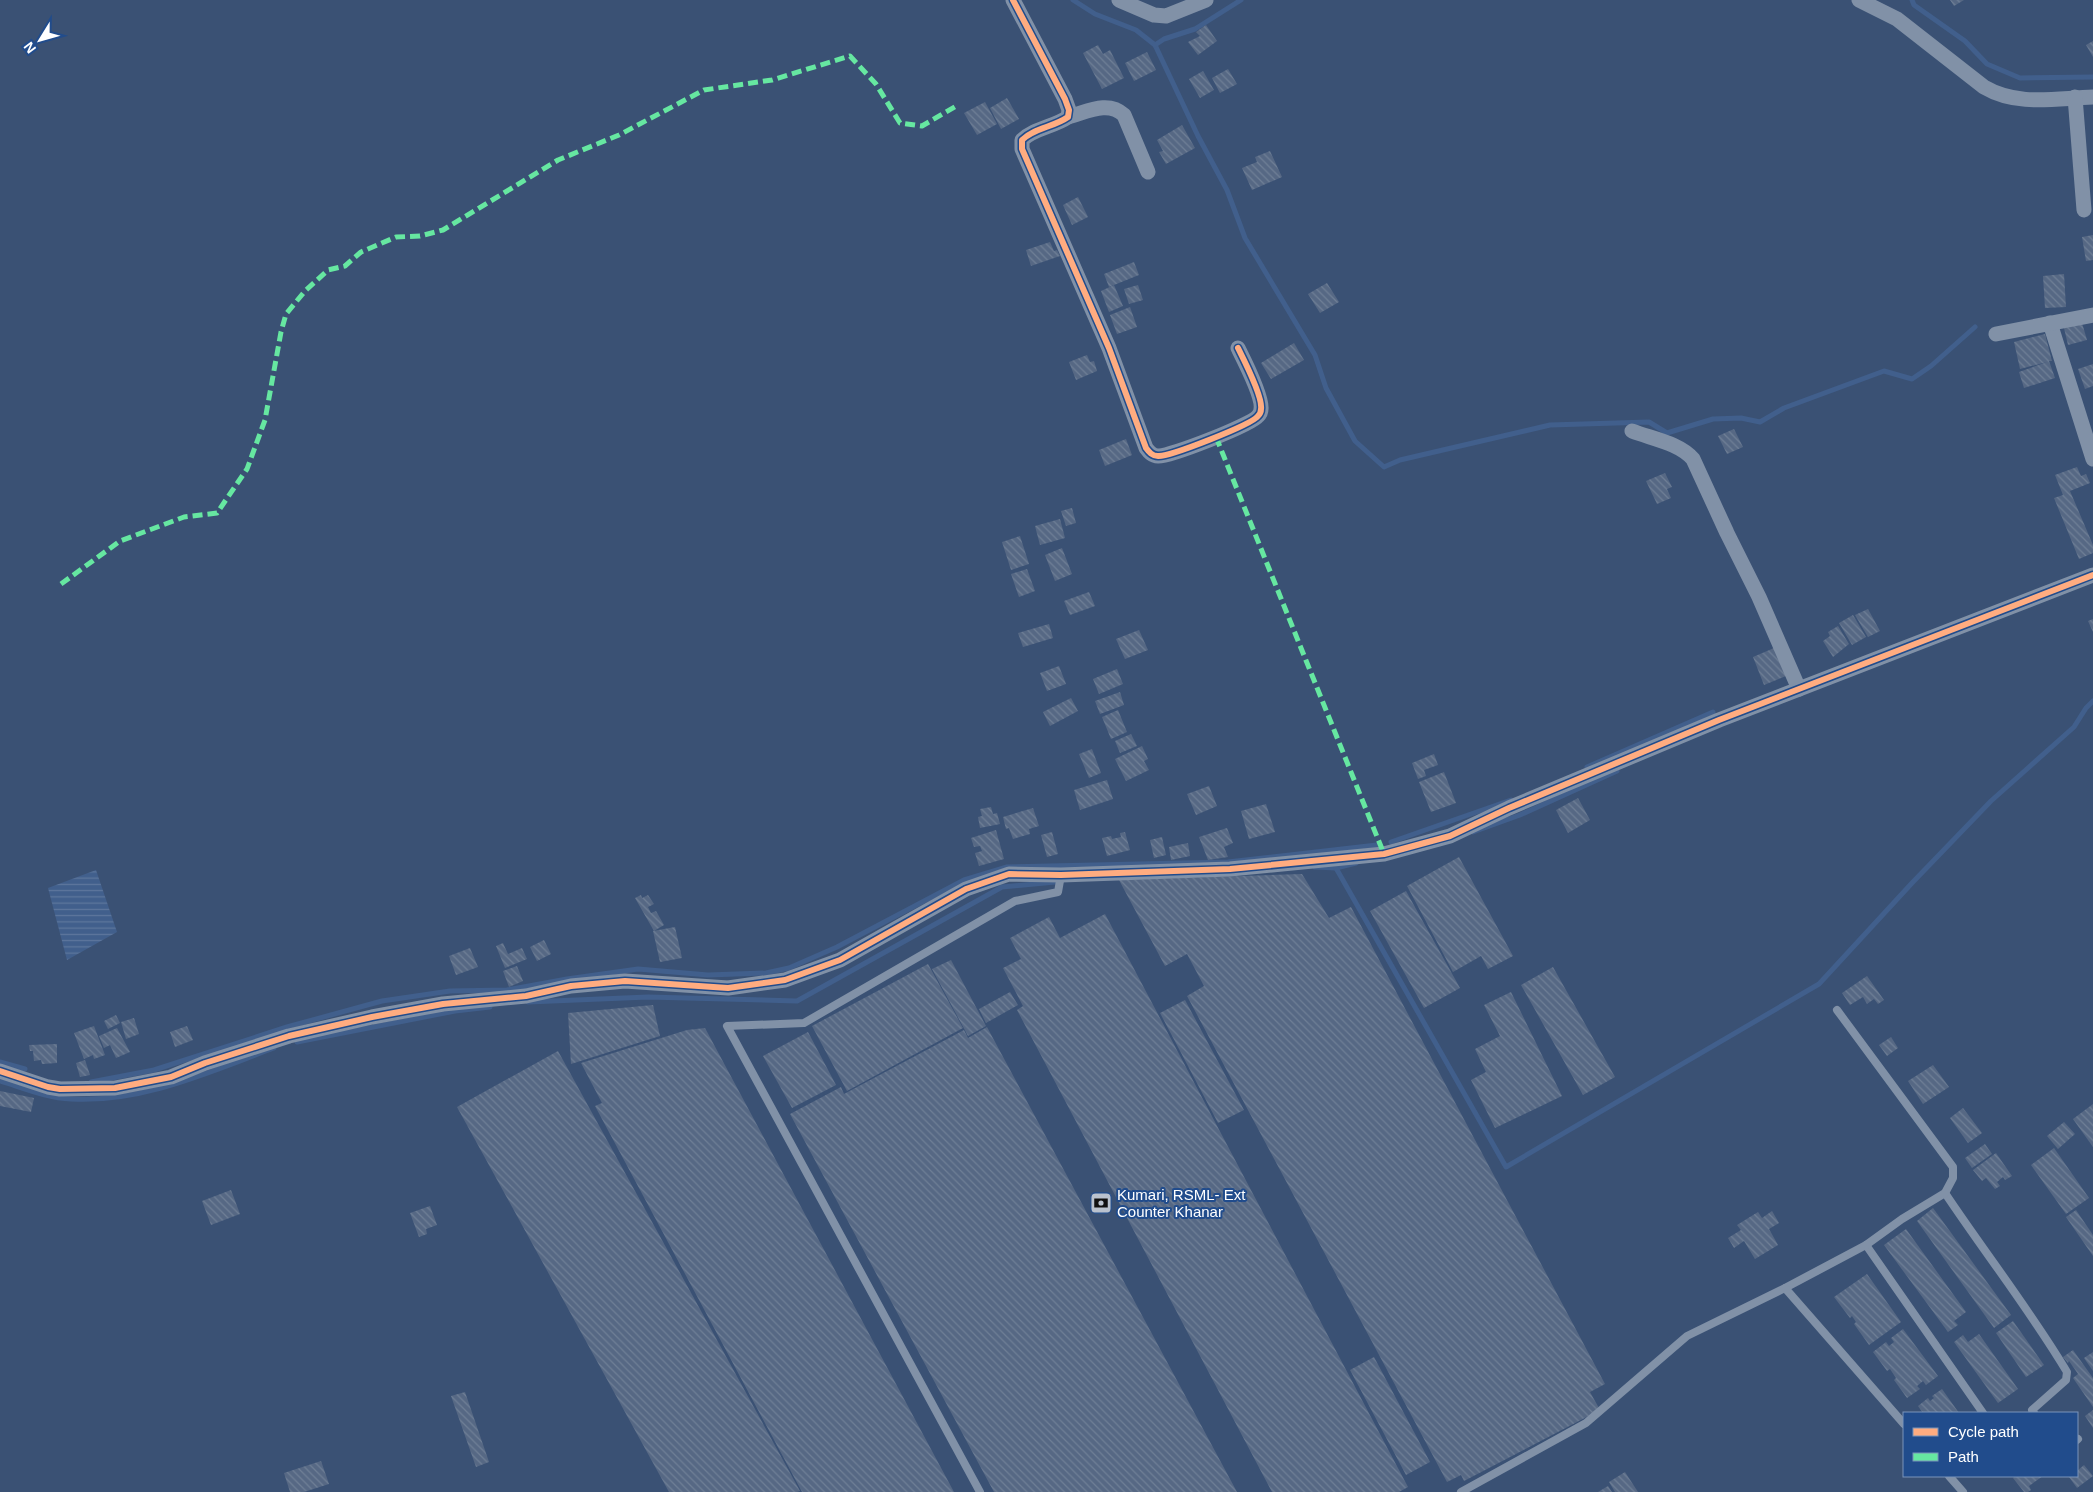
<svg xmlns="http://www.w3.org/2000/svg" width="2093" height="1492" font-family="Helvetica,sans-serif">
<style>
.water{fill:url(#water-rules)}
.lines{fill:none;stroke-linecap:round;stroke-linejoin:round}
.stream{stroke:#415f8c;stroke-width:5}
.building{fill:url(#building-back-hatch)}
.service{stroke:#8191a7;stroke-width:8}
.minor{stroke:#8191a7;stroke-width:15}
.quiet{stroke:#66e7a1;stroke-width:5;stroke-dasharray:10 5;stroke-linecap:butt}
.cycleway-casing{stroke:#214c8c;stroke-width:9}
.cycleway{stroke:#ffac80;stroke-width:6}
.labels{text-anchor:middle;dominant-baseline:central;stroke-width:4;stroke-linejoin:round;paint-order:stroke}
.poi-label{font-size:15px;fill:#fff;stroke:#214c8c;text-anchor:start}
</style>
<defs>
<pattern id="water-rules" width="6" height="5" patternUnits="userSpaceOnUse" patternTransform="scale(1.25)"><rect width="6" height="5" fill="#415f8c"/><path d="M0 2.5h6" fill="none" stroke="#5e779d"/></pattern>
<pattern id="building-back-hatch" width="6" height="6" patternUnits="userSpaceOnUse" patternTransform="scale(1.25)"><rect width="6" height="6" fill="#566884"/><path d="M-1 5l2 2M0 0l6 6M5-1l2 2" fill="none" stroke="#6f7f96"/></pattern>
</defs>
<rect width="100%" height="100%" fill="#3a5174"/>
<path class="water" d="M96 870 117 932 67 960 48 888Z"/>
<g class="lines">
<g class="stream">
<path d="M1073 0 1095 14 1136 30 1155 45 1198 136 1227 190 1245 238 1315 355 1326 388 1355 441 1384 467 1400 460 1550 425 1649 422 1667 433 1713 419 1741 418 1760 422 1784 408 1884 371 1912 379 1931 366 1975 327"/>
<path d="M1912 0 1914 5 1965 41 1987 64 2020 78 2093 77"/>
<path d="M1155 45 1164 39 1195 29 1241 0"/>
<path d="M1587 767 1713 712"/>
<path d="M1473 832 1520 815 1617 771"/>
<path d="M1391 842 1511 800"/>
<path d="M1315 867 1336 868 1356 863"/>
<path d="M1336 868 1506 1167 1819 984 1912 883 1991 801 2074 727 2086 708 2093 701"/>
<path d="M528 1002 648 997 797 1001 1002 887 1055 882"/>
<path d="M297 1042 455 1011 490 1007"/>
<path d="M0 1062 25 1069"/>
<path d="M0 1081C23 1088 47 1098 71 1099 142 1103 209 1072 274 1048"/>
<path d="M91 1082 154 1070 287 1027 382 1001 450 991 507 990 567 979 638 969 708 975 766 973 789 968 837 947 964 880 1007 867 1228 862 1377 845"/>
</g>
</g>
<g class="building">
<path d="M1950 0H1964L1954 6Z"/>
<path d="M1206 25 1217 41 1198 55 1188 42 1200 36 1196 32Z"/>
<path d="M2093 41V57L2086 45Z"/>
<path d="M1098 45 1103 54 1110 50 1124 78 1102 89 1083 53Z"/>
<path d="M1147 52 1156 70 1134 81 1125 63Z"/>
<path d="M1228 69 1237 84 1220 93 1212 78Z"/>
<path d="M1203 71 1214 90 1200 98 1189 79Z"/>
<path d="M1007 98 1019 119 1001 129 990 108Z"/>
<path d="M985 102 997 124 977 135 964 113Z"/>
<path d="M1182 125 1195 148 1166 164 1159 152 1163 151 1157 140Z"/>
<path d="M1270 151 1282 177 1252 190 1242 168 1257 162 1255 157Z"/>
<path d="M1078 197 1088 217 1072 225 1063 205Z"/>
<path d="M2093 235V260L2086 261 2082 237Z"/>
<path d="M1050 242 1054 251 1057 250 1060 256 1031 266 1026 250Z"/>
<path d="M1134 262 1139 275 1109 287 1104 274Z"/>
<path d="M2064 274 2066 307 2045 308 2043 276Z"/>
<path d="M1327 283 1339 302 1320 313 1308 294Z"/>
<path d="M1114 285 1123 306 1109 312 1101 291Z"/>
<path d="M1138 285 1143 300 1129 304 1124 289Z"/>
<path d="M1130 307 1137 327 1117 334 1110 315Z"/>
<path d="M2082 323 2087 340 2068 345 2064 328Z"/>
<path d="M2045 334 2052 361H2049L2055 378 2024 388 2019 372 2047 362 2020 369 2014 342Z"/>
<path d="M1294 343 1304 360 1271 379 1261 363Z"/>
<path d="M1087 355 1090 362 1094 361 1097 371 1076 380 1069 362Z"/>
<path d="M2093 364V386L2085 389 2078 369Z"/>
<path d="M1734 429 1743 447 1727 454 1718 436Z"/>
<path d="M1126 439 1132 455 1105 466 1099 450Z"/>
<path d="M2077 467 2081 476 2086 474 2090 483 2070 491 2093 545V553L2079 559 2054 498 2063 495 2055 475Z"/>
<path d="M1665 473 1672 487 1667 489 1671 498 1657 504 1646 481Z"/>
<path d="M1072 508 1076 523 1066 526 1061 511Z"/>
<path d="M1060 519 1065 538 1040 545 1035 526Z"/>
<path d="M1020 536 1029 564 1011 570 1002 542Z"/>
<path d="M1062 548 1072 574 1055 581 1045 555Z"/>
<path d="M1027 569 1035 591 1019 597 1011 574Z"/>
<path d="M1089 592 1095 606 1070 615 1064 601Z"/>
<path d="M1868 609 1880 631 1868 637 1855 615Z"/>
<path d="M1853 615 1866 637 1852 645 1839 623Z"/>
<path d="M2093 619V632L2088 621Z"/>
<path d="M1049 624 1053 638 1023 647 1018 633Z"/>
<path d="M1838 626 1849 644 1833 657 1823 641 1830 636 1828 632Z"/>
<path d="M1139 630 1148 650 1125 659 1116 639Z"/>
<path d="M1774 648 1786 676 1764 685 1753 657Z"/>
<path d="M1059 666 1066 684 1047 691 1040 673Z"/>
<path d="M1117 669 1123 684 1099 694 1093 679Z"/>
<path d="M1120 692 1124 705 1100 714 1095 701Z"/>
<path d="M1071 698 1078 711 1050 726 1043 712Z"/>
<path d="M1118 710 1127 732 1111 739 1102 717Z"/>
<path d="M1131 734 1137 746 1120 753 1115 741Z"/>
<path d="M1142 746 1148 759 1144 761 1149 770 1126 781 1115 759Z"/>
<path d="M1092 749 1101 773 1089 778 1079 754Z"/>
<path d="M1434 754 1438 765 1424 770 1426 776 1418 779 1412 763Z"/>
<path d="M1444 772 1456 803 1431 812 1419 782Z"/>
<path d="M1107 780 1113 799 1080 810 1074 790Z"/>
<path d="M1209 786 1217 806 1196 815 1187 794Z"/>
<path d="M1578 798 1590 820 1568 833 1556 810Z"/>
<path d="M1266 804 1275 832 1249 839 1241 811Z"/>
<path d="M991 807 993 814 997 813 1000 824 980 828 978 817 982 816 980 809Z"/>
<path d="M1033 808 1039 826 1029 829 1030 834 1013 839 1009 828 1006 829 1003 817Z"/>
<path d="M1227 828 1233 843 1224 847 1228 857 1208 860 1199 837Z"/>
<path d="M996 830 1004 859 979 866 975 853 982 851 980 846 974 847 971 838Z"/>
<path d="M1052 832 1058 854 1047 857 1041 835Z"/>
<path d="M1125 832 1130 850 1107 856 1102 838 1111 836 1112 839 1121 837 1120 833Z"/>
<path d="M1162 837 1166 855 1154 858 1150 840Z"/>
<path d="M1188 843 1190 856 1171 860 1169 847Z"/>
<path d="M1459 857 1513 956 1488 969 1481 956 1453 972 1407 886Z"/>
<path d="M1302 874 1329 918 1351 907 1605 1384 1590 1392 1600 1410 1464 1481 1461 1475 1447 1482 1187 996 1204 986 1187 954 1165 966 1119 880Z"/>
<path d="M1406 891 1460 988 1424 1008 1370 911Z"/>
<path d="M641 895 642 898 648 895 654 904 648 907 651 913 656 911 664 925 654 931 635 898Z"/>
<path d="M1105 914 1408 1487 1399 1492H1272L1017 1010 1023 1006 1003 968 1021 959 1010 938 1049 917 1060 938Z"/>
<path d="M675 927 682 958 660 962 653 931Z"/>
<path d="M544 940 551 954 537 961 530 947Z"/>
<path d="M503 943 508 954 522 948 527 959 505 968 496 946Z"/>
<path d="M470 948 478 967 456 975 449 956Z"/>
<path d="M951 960 986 1026 968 1036 932 969Z"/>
<path d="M928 964 963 1028 847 1091 812 1026Z"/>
<path d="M517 966 523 981 509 987 503 971Z"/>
<path d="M1553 967 1615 1077 1583 1095 1521 985Z"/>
<path d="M1867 976 1884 1000 1878 1004 1874 999 1867 1004 1863 997 1850 1005 1842 993Z"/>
<path d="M1010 992 1018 1005 986 1023 979 1009Z"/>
<path d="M1511 992 1562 1096 1495 1128 1471 1080 1486 1072 1475 1049 1500 1036 1484 1005Z"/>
<path d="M1185 1000 1244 1110 1218 1123 1160 1013Z"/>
<path d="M653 1005 660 1036 571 1064 568 1013Z"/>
<path d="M116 1015 120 1023 108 1029 104 1021Z"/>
<path d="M134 1018 139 1034 126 1039 121 1022Z"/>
<path d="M94 1026 105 1055 94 1059 93 1055 84 1059 74 1033Z"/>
<path d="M187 1026 193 1040 175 1047 170 1032Z"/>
<path d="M987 1027 1237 1492H994L790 1114 841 1087 844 1094 964 1030 968 1038Z"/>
<path d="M117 1028 130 1052 116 1058 110 1045 104 1048 99 1036Z"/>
<path d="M705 1028 954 1492H802L595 1106 602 1103 581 1063 687 1030Z"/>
<path d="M808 1032 836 1085 792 1108 763 1056Z"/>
<path d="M1891 1037 1898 1048 1887 1056 1879 1045Z"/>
<path d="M57 1044V1063L42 1064 41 1060 34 1061 33 1051H30L29 1045Z"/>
<path d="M558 1051 800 1491 797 1492H669L457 1107Z"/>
<path d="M85 1060 90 1075 80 1077 76 1063Z"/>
<path d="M1933 1065 1949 1087 1923 1104 1908 1081Z"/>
<path d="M0 1091 34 1098 31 1112 0 1106Z"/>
<path d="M2093 1104V1147L2073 1119Z"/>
<path d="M1963 1108 1982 1133 1968 1143 1950 1118Z"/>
<path d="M2064 1122 2075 1134 2058 1149 2047 1136Z"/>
<path d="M1985 1144 1992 1154 1972 1168 1965 1158Z"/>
<path d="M2054 1148 2089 1198 2066 1214 2031 1165Z"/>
<path d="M1996 1153 2012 1176 2005 1180 2003 1177 1997 1182 2000 1186 1995 1189 1986 1178 1982 1181 1973 1170Z"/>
<path d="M231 1190 240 1214 211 1225 202 1201Z"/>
<path d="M430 1206 437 1225 426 1229 427 1234 419 1237 410 1213Z"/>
<path d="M1933 1208 2011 1315 1994 1328 1917 1221Z"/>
<path d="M2076 1210 2093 1235V1256L2066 1217Z"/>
<path d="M1772 1211 1779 1223 1769 1229 1778 1245 1755 1259 1744 1241 1734 1248 1728 1238 1741 1230 1737 1225 1758 1212 1762 1218Z"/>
<path d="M1906 1229 1966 1312 1954 1321 1958 1325 1948 1332 1884 1245Z"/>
<path d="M1867 1274 1901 1322 1869 1345 1854 1324 1856 1322 1852 1316 1850 1318 1834 1297Z"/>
<path d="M2013 1321 2044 1365 2026 1377 1996 1333Z"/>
<path d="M1903 1329 1938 1376 1926 1385 1923 1381 1917 1386 1920 1389 1907 1398 1894 1380 1896 1378 1890 1369 1887 1371 1873 1352 1886 1342 1889 1346 1894 1342 1891 1338Z"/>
<path d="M1979 1334 2018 1389 1998 1403 1954 1342 1963 1335 1968 1342Z"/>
<path d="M2073 1350 2093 1378V1407L2073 1378 2078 1374 2069 1361 2068 1363 2063 1357Z"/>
<path d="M2093 1352V1371L2084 1358Z"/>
<path d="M1374 1357 1430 1462 1406 1475 1350 1370Z"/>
<path d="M1942 1389 1959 1413H1923L1918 1406 1928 1398 1930 1401 1934 1398 1932 1396Z"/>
<path d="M465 1392 489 1462 476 1467 451 1396Z"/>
<path d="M2093 1410V1428L2085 1416Z"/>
<path d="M321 1461 329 1484 304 1492H290L284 1473Z"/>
<path d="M2084 1465 2093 1476 2077 1488 2069 1477 2077 1476V1471Z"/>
<path d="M1625 1472 1638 1492H1615L1609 1482Z"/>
<path d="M2015 1476H2043L2029 1486 2031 1490 2028 1492H2024L2013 1478Z"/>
<path d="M1608 1486 1612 1492H1598Z"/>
</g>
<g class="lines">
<g class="service">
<path d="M1945 1193C1985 1253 2030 1310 2067 1372L2066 1380 2032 1410 2034 1413"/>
<path d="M1866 1245 1983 1413"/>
<path d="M1785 1288 1866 1245 1902 1219 1945 1193 1953 1178V1167L1837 1010"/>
<path d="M2077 1440 2078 1439"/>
<path d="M1949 1476 1963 1492"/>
<path d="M980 1492 727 1026 804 1023 1015 901 1058 892 1061 875"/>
<path d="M1461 1492 1586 1423 1687 1336 1785 1288 1904 1424"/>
</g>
<g class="minor">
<path d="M1013 0 1065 99 1069 110 1068 117C1054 127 1034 128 1022 140V149L1109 348 1146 448C1149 452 1152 456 1158 456 1169 457 1251 425 1258 416 1260 414 1261 411 1261 409 1263 397 1244 360 1238 348"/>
<path d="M1119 0 1154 15 1166 16 1206 0"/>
<path d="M1859 0 1897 19 1984 87C2018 107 2056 98 2093 97"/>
<path d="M2075 97 2084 210"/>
<path d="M1068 117C1087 112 1108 100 1124 115L1148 172"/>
<path d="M2050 323 2093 459"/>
<path d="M1996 334 2093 315"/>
<path d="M1632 431C1653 439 1679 443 1693 459L1727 533 1759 597 1799 689"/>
<path d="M0 1071 48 1087 60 1089 115 1088 171 1077 205 1063 289 1036 372 1017 443 1004 526 996 571 986 625 981 728 988 785 980 840 960 966 889 1009 874 1061 875 1230 869 1384 854 1450 836 1509 808 1719 720 2093 575"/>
</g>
<g class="quiet">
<path d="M1216 437 1384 854"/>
<path d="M61 584 120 541 184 517 217 513 247 469 265 420 281 332 286 314 305 291 328 270 345 266 361 252 396 237 420 236 443 230 558 160 619 135 704 90 772 80 850 56 876 84 900 123 922 126 958 105"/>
</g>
<g class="cycleway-casing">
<g id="cycleway">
<path d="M1013 0 1065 99 1069 110 1068 117C1054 127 1034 128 1022 140V149L1109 348 1146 448C1149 452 1152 456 1158 456 1169 457 1251 425 1258 416 1260 414 1261 411 1261 409 1263 397 1244 360 1238 348"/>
<path d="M0 1071 48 1087 60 1089 115 1088 171 1077 205 1063 289 1036 372 1017 443 1004 526 996 571 986 625 981 728 988 785 980 840 960 966 889 1009 874 1061 875 1230 869 1384 854 1450 836 1509 808 1719 720 2093 575"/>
</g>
</g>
<use href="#cycleway" class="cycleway"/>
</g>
<defs>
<g id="bank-square" transform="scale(1.125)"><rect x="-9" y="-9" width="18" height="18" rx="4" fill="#bac2ce" stroke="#214c8c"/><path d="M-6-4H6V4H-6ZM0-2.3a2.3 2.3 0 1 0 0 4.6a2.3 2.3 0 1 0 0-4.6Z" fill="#111"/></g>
</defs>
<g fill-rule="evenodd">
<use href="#bank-square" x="1101" y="1203"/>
</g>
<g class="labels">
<g class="poi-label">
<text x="1117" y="1194">Kumari, RSML- Ext<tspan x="1117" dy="17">Counter Khanar</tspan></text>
</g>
</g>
<rect x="1903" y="1412" width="175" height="65" fill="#214c8c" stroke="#7a94ba"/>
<rect x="1913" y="1428" width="25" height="8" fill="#ffac80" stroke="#7a94ba"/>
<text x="1948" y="1437" font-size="15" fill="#ffffff">Cycle path</text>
<rect x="1913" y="1453" width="25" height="8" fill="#66e7a1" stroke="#7a94ba"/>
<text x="1948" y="1462" font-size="15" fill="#ffffff">Path</text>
<g transform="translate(40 40) rotate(233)" stroke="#214c8c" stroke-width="4" paint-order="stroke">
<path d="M0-4L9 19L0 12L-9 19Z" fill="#ffffff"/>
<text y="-8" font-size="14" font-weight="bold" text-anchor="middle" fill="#ffffff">N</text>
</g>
</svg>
